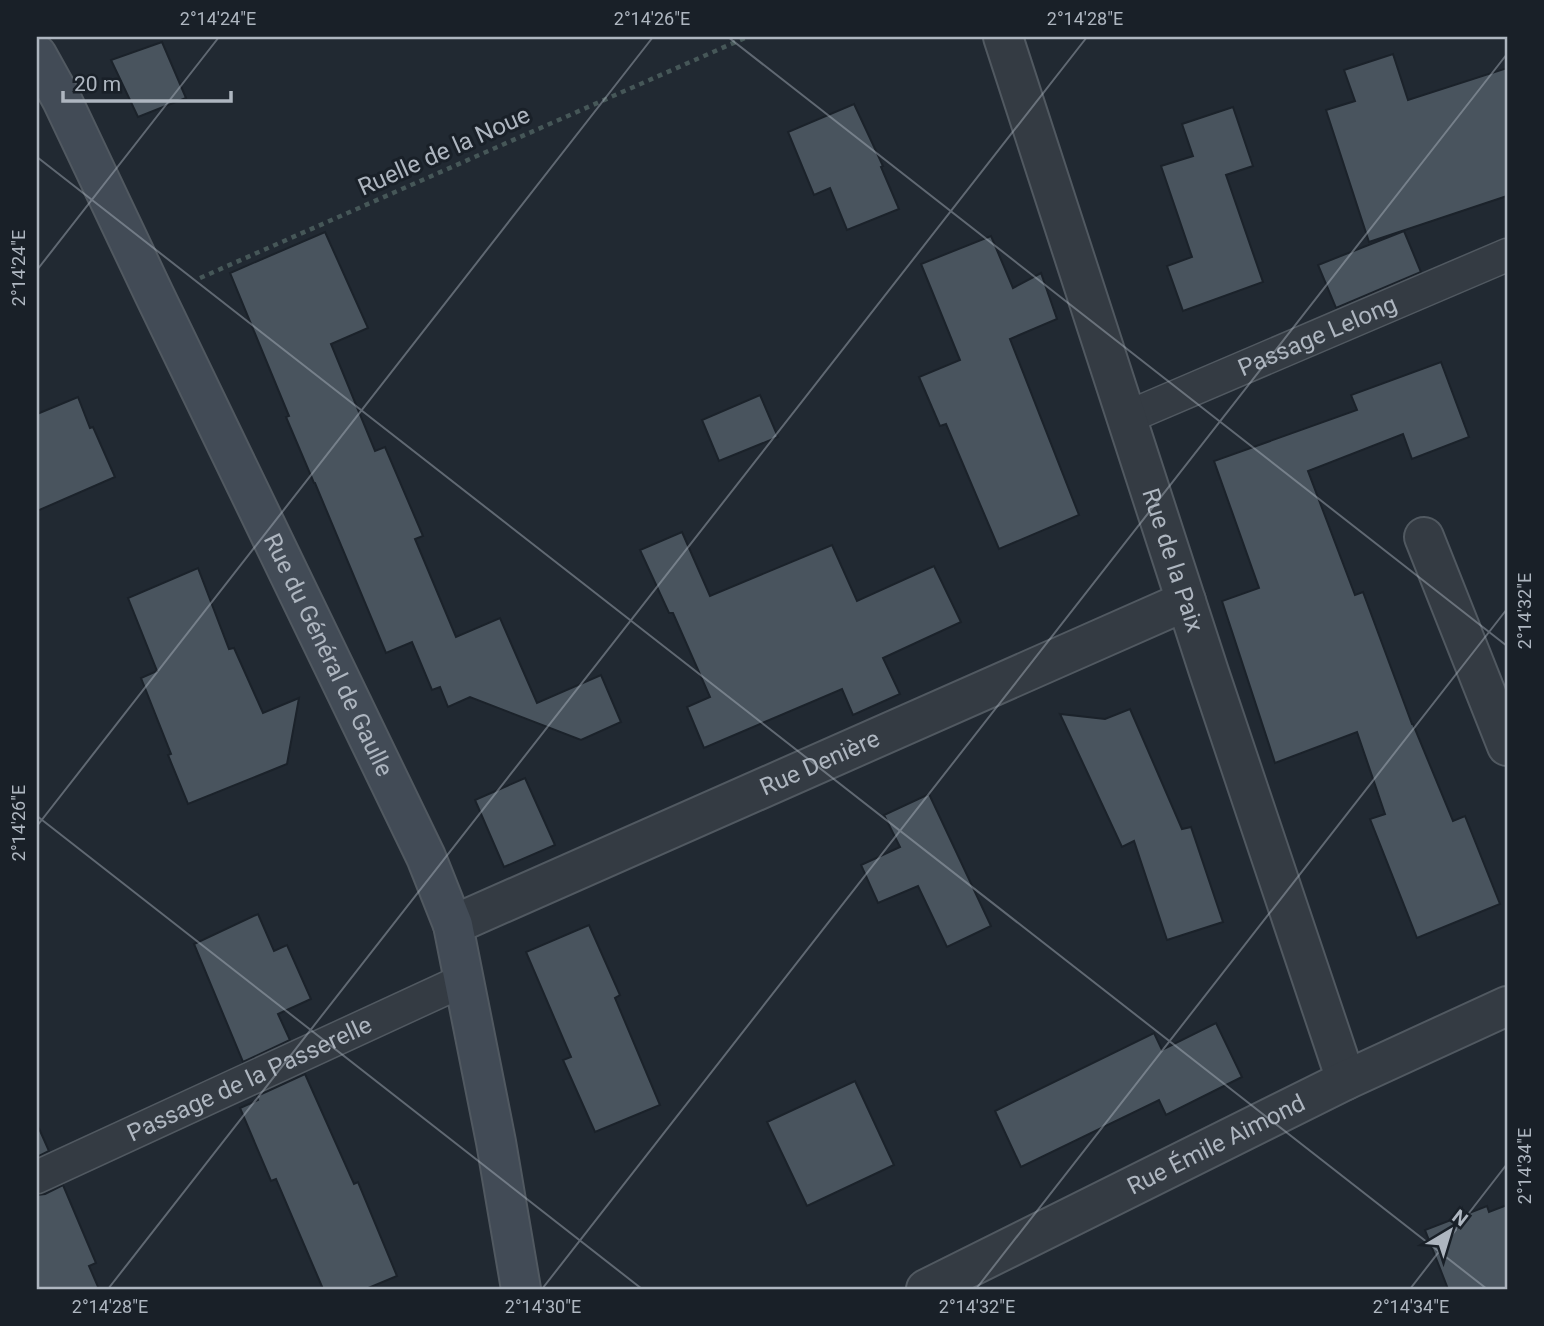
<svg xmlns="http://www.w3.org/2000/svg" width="1544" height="1326" font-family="Roboto,sans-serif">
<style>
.building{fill:#49545e;stroke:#1b222a;stroke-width:2}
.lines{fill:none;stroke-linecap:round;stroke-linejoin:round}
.lane-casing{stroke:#515961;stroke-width:35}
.street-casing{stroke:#515961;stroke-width:42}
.secondary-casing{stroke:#515961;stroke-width:42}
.path{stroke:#465758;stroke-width:4.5;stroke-dasharray:5 5;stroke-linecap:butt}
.lane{stroke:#343b43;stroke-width:32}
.street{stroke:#343b43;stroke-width:38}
.secondary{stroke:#424b56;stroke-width:38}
.ticks{fill:none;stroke:#aeb6c0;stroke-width:2;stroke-opacity:0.45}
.labels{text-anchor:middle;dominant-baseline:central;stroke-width:6;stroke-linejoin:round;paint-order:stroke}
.street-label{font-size:24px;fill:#aeb6c0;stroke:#192028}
.neatline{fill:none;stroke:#aeb6c0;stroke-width:2.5}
.ticks-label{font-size:18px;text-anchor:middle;fill:#aeb6c0}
</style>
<rect width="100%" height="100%" fill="#212932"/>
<g class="building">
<path d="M162 42 186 98 138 117 111 60Z"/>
<path d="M1393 54 1408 100 1507 68V196L1369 242 1326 110 1355 101 1344 70Z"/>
<path d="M854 104 883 166 881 167 899 209 847 230 830 188 814 195 788 132Z"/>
<path d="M1233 107 1253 166 1226 175 1263 282 1183 311 1167 266 1192 257 1161 166 1193 156 1182 124Z"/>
<path d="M1404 231 1421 272 1336 308 1318 265Z"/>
<path d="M325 232 368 328 331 344 375 451 385 447 423 536 415 539 456 637 500 618 537 703 601 675 621 722 581 740 470 697 448 707 440 687 432 690 412 642 386 653 315 483H314L286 417 289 416 230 273Z"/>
<path d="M991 236 1013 288 1041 273 1057 319 1010 339 1079 515 999 549 946 424 940 426 919 377 960 360 921 264Z"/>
<path d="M1441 362 1469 437 1412 459 1403 434 1308 471 1355 595 1363 592 1412 724H1413L1453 821 1465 816 1500 904 1417 938 1370 819 1385 814 1357 732 1275 763 1222 601 1259 588 1214 461 1357 410 1351 395Z"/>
<path d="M760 395 778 437 719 461 702 420Z"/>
<path d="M78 397 90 428 93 427 115 477 37 511V414Z"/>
<path d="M682 532 710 596 832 545 857 601 934 566 961 622 883 658 900 694 853 715 842 689 704 748 687 707 710 697 673 613H669L640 550Z"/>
<path d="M198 568 229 649 234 648 263 713 299 698 287 764 188 804 168 755 171 754 141 678 157 671 128 598Z"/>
<path d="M1130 709 1182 829 1191 827 1223 922 1167 940 1134 841 1122 847 1060 714 1105 719Z"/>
<path d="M525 778 555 845 504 867 475 800Z"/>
<path d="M929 794 991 926 947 947 918 886 878 903 861 865 900 847 884 815Z"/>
<path d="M258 914 274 951 287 945 311 999 278 1014 290 1040 243 1062 194 944Z"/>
<path d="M589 925 620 995 615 998 660 1105 595 1132 563 1060 571 1057 526 952Z"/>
<path d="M1216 1023 1242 1077 1166 1115 1159 1100 1021 1167 995 1111 1154 1033 1162 1050Z"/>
<path d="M305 1074 354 1184 358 1182 397 1276 366 1289H323L276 1179 271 1181 240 1108 258 1100 257 1096Z"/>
<path d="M855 1081 894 1165 807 1206 767 1122Z"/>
<path d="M37 1124 49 1151 37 1157Z"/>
<path d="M63 1185 96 1263 89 1266 99 1289H37V1195L45 1194Z"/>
<path d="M1507 1205V1289H1448L1425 1230 1487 1206 1489 1212Z"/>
</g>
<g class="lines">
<g class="lane-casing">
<g id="lane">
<path id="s1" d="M1128 417 1507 255"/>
<path id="s2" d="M37 1177 464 980"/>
</g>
</g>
<g class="street-casing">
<g id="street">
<path id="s3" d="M1003 37 1209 672 1346 1080"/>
<path d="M1424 537 1507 746"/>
<path id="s4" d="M453 925 1186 601"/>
<path id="s5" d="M926 1289 1346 1080 1507 1006"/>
</g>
</g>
<g class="secondary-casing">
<g id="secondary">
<path id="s6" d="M37 55 62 100 154 294 426 857 453 925 496 1142 521 1289"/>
</g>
</g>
<path class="path" d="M200 278 747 37"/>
<use href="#lane" class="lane"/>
<use href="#street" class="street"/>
<use href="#secondary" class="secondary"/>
</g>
<path class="ticks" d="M728 37 1507 646M37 157 1487 1289M37 270 219 37M37 816 642 1289M37 826 653 37M108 1289 1087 37M542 1289 1507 54M976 1289 1507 609M1410 1289 1507 1164"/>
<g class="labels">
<g class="street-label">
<text transform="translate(444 151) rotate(-24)">Ruelle de la Noue</text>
<text stroke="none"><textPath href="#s1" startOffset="206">Passage Lelong</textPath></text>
<text stroke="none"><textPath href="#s3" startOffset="550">Rue de la Paix</textPath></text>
<text stroke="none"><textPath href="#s6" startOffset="667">Rue du Général de Gaulle</textPath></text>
<text stroke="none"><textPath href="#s4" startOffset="401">Rue Denière</textPath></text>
<text stroke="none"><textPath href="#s2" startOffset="234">Passage de la Passerelle</textPath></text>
<text stroke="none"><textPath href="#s5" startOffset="324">Rue Émile Aimond</textPath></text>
</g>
</g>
<rect width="1544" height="1326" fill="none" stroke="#192028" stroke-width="77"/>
<g transform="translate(1450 1231) rotate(38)" stroke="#192028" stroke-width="5" paint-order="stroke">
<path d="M0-5L12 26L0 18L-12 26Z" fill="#aeb6c0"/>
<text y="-10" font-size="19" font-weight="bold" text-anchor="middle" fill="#aeb6c0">N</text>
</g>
<path d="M63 91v10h168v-10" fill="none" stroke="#aeb6c0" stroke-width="3.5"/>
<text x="74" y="91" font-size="21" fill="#aeb6c0" stroke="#192028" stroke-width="5" paint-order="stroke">20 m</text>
<rect x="38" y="38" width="1468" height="1250" class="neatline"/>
<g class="ticks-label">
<text x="218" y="25">2°14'24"E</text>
<text x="652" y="25">2°14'26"E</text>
<text x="1085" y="25">2°14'28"E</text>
<text transform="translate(19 268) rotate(-90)" y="6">2°14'24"E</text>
<text transform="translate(1525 611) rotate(-90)" y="6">2°14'32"E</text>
<text transform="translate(19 823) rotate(-90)" y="6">2°14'26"E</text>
<text transform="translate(1525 1166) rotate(-90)" y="6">2°14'34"E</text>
<text x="110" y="1313">2°14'28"E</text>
<text x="543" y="1313">2°14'30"E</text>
<text x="977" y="1313">2°14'32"E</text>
<text x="1411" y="1313">2°14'34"E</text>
</g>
</svg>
